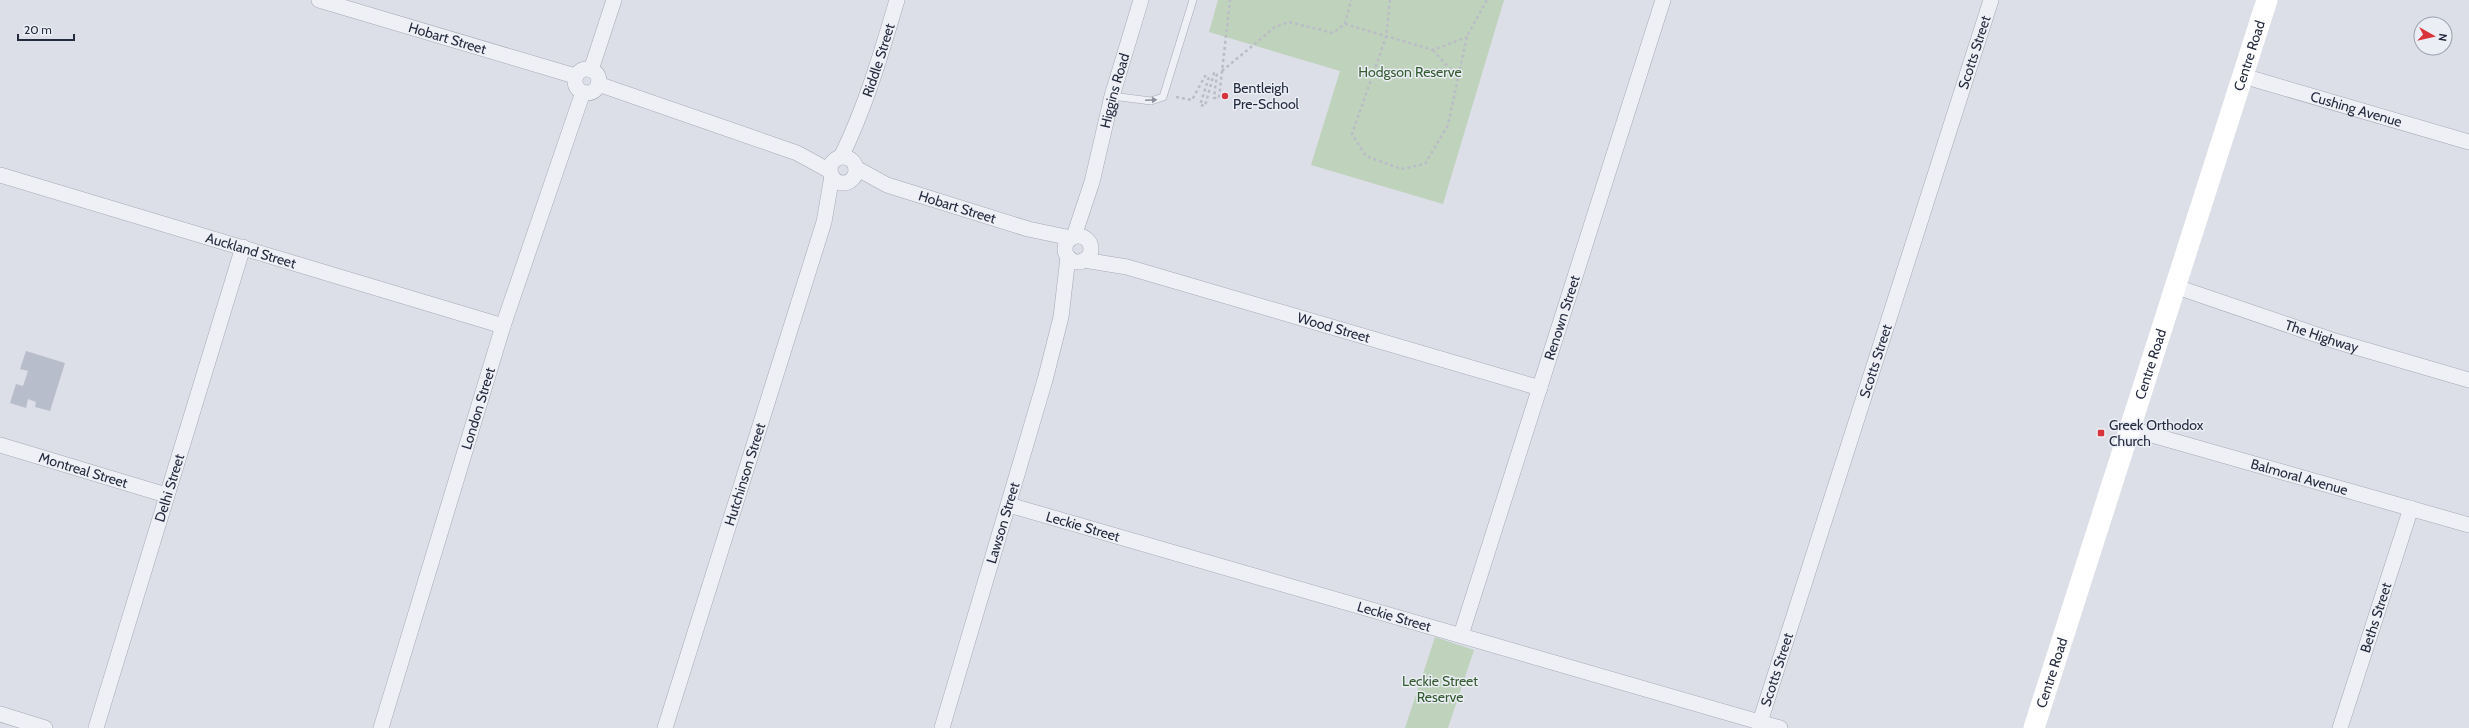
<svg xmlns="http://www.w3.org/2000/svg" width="2469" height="728" font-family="Cabin,sans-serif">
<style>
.green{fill:#bfd2bc}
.building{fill:#b8bdcb}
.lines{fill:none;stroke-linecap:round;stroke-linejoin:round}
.service-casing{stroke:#a5a9b5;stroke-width:8}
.minor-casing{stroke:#a5a9b5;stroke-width:16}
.path{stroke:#babdc6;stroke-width:2.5;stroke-dasharray:3 3;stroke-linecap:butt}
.service{stroke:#eff0f5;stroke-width:7}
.minor{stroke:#eff0f5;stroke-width:15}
.secondary{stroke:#fff;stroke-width:21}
.oneway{fill:#8a8e9a}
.poi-dot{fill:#d9343b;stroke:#ebeef5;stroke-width:1.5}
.labels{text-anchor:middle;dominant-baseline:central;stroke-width:3;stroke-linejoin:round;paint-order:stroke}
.street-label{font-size:14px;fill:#242b3f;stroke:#ebeef5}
.park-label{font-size:14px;fill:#345c30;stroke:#ebeef5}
.poi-label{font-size:14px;fill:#242b3f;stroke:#ebeef5;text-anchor:start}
</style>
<rect width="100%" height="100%" fill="#dcdfe7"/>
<g class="green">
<path d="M1218 0H1504L1443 204 1311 165 1340 71 1209 32Z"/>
<path d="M1435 637 1474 650 1448 728H1405Z"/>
</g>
<path class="building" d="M26 351 65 363 50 411 35 407 36 402 28 399 26 408 10 403 16 384 23 386 28 371 20 369Z"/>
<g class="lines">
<g class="service-casing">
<path id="service" d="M1112 96 1151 101 1163 97 1193 0"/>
</g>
<g class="minor-casing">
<g id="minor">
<path id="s1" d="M319 0 575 76"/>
<circle cx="587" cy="81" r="12"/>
<path d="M591 70 614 0"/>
<path id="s2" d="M2243 76 2469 142"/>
<path d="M598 84 797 153 830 171"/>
<path id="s3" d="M841 157C866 106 881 54 897 0"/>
<circle cx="843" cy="170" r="13"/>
<path id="s4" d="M856 168 887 185 1028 229 1071 238"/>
<path id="s5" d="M0 175 503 326"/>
<circle cx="1078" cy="249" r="13"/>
<path id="s6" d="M1074 236 1092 182 1112 96 1141 0"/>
<path id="s7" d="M1084 260 1127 267 1540 388"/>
<path id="s8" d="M2177 287 2335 341 2469 380"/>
<path id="s9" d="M2131 429 2469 525"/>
<path id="s10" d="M0 445 166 495"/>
<path id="s11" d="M1009 505 1780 728"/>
<path id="s12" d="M1461 635 1663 0"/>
<path d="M0 714 45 728"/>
<path id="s13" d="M1760 722 1991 0"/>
<path id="s14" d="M96 728 243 247"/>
<path id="s15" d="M381 728 503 326 583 92"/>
<path id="s16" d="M665 728 824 222 832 176"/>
<path id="s17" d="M942 728 1045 380 1061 317 1068 257"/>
<path id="s18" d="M2340 728 2411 508"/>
</g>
</g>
<g class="path">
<path d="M1390 0 1386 37 1352 134 1366 156 1401 169 1425 164 1448 125 1467 36 1487 0"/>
<path d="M1345 24 1351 0"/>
<path d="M1433 50 1457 77"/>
<path d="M1222 71 1275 27 1289 22 1333 33 1345 24 1433 50 1467 37"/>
<path d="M1176 97 1192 100 1205 76 1209 77 1200 105 1205 106 1214 73H1217L1214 98H1219L1230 0"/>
</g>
<use href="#service" class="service"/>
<use href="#minor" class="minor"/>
<path class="secondary" id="s19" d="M2034 728 2267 0"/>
</g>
<defs><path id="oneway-solid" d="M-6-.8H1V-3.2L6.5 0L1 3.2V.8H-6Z"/></defs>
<use class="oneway" href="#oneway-solid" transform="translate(1151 100) rotate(-2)"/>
<g class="poi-dot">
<circle cx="1225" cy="96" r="4"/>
<rect x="2097" y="429" width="8" height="8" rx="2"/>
</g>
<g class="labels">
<g class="street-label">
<text stroke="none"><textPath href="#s1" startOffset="134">Hobart Street</textPath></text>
<text stroke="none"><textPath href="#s13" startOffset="703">Scotts Street</textPath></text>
<text stroke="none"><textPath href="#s19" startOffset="706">Centre Road</textPath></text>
<text stroke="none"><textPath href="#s3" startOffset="104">Riddle Street</textPath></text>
<text stroke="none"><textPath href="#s6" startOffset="151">Higgins Road</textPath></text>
<text stroke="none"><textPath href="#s2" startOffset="118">Cushing Avenue</textPath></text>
<text stroke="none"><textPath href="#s4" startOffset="109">Hobart Street</textPath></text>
<text stroke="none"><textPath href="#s5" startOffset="262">Auckland Street</textPath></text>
<text stroke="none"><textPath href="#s12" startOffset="333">Renown Street</textPath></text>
<text stroke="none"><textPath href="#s7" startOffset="259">Wood Street</textPath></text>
<text stroke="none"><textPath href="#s8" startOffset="153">The Highway</textPath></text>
<text stroke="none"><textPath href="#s13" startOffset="379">Scotts Street</textPath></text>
<text stroke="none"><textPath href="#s19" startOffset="382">Centre Road</textPath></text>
<text stroke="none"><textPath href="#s15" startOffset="334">London Street</textPath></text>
<text stroke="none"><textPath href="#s10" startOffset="87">Montreal Street</textPath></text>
<text stroke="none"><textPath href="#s16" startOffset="266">Hutchinson Street</textPath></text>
<text stroke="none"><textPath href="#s9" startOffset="175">Balmoral Avenue</textPath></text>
<text stroke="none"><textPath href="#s14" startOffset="251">Delhi Street</textPath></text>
<text stroke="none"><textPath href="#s17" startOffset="214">Lawson Street</textPath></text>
<text stroke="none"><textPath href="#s11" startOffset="77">Leckie Street</textPath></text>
<text stroke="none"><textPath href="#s11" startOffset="401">Leckie Street</textPath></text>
<text stroke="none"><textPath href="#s18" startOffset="116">Beths Street</textPath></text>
<text stroke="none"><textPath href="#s13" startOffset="55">Scotts Street</textPath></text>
<text stroke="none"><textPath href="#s19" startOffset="58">Centre Road</textPath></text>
</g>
<g class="park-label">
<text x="1410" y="72">Hodgson Reserve</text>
<text x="1440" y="681">Leckie Street<tspan x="1440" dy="16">Reserve</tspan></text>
</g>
<g class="poi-label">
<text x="1233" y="88">Bentleigh<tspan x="1233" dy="16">Pre-School</tspan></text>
<text x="2109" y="425">Greek Orthodox<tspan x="2109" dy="16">Church</tspan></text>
</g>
</g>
<g transform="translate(2433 36) rotate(98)"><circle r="19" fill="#ebeef5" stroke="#9ba0ac"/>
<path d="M0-3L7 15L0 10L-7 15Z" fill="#d9343b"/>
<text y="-6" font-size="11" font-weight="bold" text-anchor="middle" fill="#242b3f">N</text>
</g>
<path d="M18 34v6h56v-6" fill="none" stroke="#242b3f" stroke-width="2"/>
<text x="24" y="34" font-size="12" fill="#242b3f" stroke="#ebeef5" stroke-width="3" paint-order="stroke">20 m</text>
</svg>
